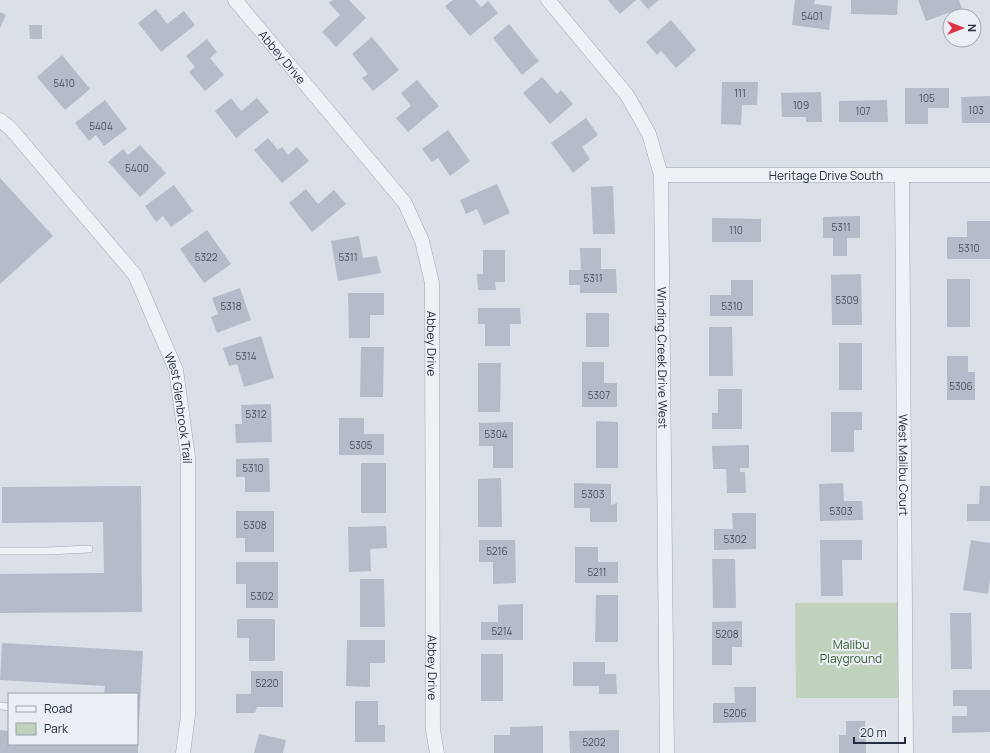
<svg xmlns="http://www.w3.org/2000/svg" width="990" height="753" font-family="Manrope,sans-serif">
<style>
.green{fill:#c1d2bc}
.building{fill:#b5bbc8}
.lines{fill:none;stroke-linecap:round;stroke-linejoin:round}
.lane-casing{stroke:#a0a7b2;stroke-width:8}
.street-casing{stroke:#a0a7b2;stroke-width:15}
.lane{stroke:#eef1f6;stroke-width:7}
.street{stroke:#eef1f6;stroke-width:14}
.labels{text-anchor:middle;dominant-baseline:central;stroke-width:4;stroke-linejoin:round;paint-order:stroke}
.number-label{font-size:10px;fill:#485061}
.street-label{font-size:12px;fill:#242d3f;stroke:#ebeff5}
.park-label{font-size:12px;fill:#375c30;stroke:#ebeff5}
</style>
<rect width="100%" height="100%" fill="#dbe0e8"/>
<path class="green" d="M795 603H906V698H796Z"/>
<g class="building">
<path d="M333 0H349L366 18 336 47 322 32 340 15 329 3Z"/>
<path d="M453 0H475L481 7 488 1 498 13 470 36 445 6Z"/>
<path d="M608 0H636L620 14Z"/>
<path d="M640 0H659L648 9Z"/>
<path d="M795 0H815L814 4 832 6 829 30 792 25Z"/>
<path d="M851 0H898L897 15 851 14Z"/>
<path d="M918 0H959L962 8 926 21Z"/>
<path d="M156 9 167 24 184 11 195 25 161 52 138 23Z"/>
<path d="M0 12 6 15 0 28Z"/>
<path d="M671 20 696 50 676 68 661 51 657 55 646 42Z"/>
<path d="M509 24 539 61 522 75 493 38Z"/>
<path d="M29 25H42V39H30Z"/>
<path d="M372 37 399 70 373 91 362 78 368 74 352 54Z"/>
<path d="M207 39 217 52 210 58 224 75 205 91 189 72 195 67 186 56Z"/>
<path d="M62 55 90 89 65 110 37 77Z"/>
<path d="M542 77 557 94 561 90 573 104 550 124 523 93Z"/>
<path d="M417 80 439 106 408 132 396 118 411 106 401 93Z"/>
<path d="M722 82H758L757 105H742L741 125 721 124Z"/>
<path d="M905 88H949V108H928V124H905Z"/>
<path d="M821 92 822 122H806V117H782L781 93Z"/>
<path d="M990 96V123H962L961 97Z"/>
<path d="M231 98 241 111 257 98 269 112 236 138 215 111Z"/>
<path d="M105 100 127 129 104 146 96 135 89 141 75 123Z"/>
<path d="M887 100 888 122H839V101Z"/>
<path d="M586 118 598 135 582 147 590 159 573 173 551 143Z"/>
<path d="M448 130 470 161 450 176 438 158 432 162 422 149Z"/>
<path d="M268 138 278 150 282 147 288 155 297 147 309 161 282 183 254 150Z"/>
<path d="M140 145 166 173 140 197 108 162 123 149 128 155Z"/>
<path d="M0 178 53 236 0 284Z"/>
<path d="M497 184 510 213 484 225 477 209 466 214 460 200Z"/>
<path d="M174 185 193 211 171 227 163 216 156 222 145 206Z"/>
<path d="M613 186 615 234H593L591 187Z"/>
<path d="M306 189 318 204 334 190 346 204 312 232 289 203Z"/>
<path d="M860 216V238H847V256H833V238H823V217Z"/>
<path d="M712 218 761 219V242H712Z"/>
<path d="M967 221H990V259H947V237H967Z"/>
<path d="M207 230 231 264 204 283 180 249Z"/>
<path d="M359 236 363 258 377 256 381 273 338 281 331 241Z"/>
<path d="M580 248H601V269H616L617 293H580V285H569V270H581Z"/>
<path d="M483 250H505V282H495L496 290H478L477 274H483Z"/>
<path d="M861 274 862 325H832L831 275Z"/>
<rect x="947" y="279" width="23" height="48"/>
<path d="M731 280H753V316H710V295H731Z"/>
<path d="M240 288 251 320 217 333 211 317 218 314 212 298Z"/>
<path d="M348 293H384V315H370V338H349Z"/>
<path d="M478 308H520L521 324H510V346H485V324H478Z"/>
<rect x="586" y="313" width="23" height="34"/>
<path d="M709 327H732L733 376H709Z"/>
<path d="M261 336 274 378 244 387 237 364 229 366 223 348Z"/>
<rect x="839" y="343" width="23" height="47"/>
<path d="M361 347H384L383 397H360Z"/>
<path d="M947 356H968V372H975V400H947Z"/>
<path d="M582 362H604V383H617V407H582Z"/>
<path d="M478 363H501L500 412H478Z"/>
<path d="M718 389H742V429H712V413H718Z"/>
<path d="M271 404 272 442 236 443 235 424H242L241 405Z"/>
<path d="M831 412H862V430H854V452H831Z"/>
<path d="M339 418H364V434H384V455H339Z"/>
<path d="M596 421 618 422V468H596Z"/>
<path d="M513 422V468H493V446H479V423Z"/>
<path d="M749 445V468H740V472H745L746 493H727L726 469H713L712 446Z"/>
<path d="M269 458 270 492H245V477H236V459Z"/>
<rect x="361" y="463" width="25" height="50"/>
<path d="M501 478 502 527H478V479Z"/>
<path d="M574 483 611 484V505L617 503V522H590V508H574Z"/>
<path d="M843 483 844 501H862L863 520 820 521 819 484Z"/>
<path d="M141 486 142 612 0 613V574L104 573 103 522 2 523V487Z"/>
<path d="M980 486H990V521H967V504H979Z"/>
<path d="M236 511H274V552H245V538H236Z"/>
<path d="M732 513H756V549L714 550V529H733Z"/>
<path d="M386 526 387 548 370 549 371 571 349 572 348 527Z"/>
<path d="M479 540H515L516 583 493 584V562H479Z"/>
<path d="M820 540H862V560H842L843 596H821Z"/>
<path d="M971 540 990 543V579L988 594 963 590Z"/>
<path d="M575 547H598V562H618V583H575Z"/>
<path d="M712 559H735L736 608H713Z"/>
<path d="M236 562H278V608H246V584H236Z"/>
<path d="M360 579H384L385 627H360Z"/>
<path d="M596 595H618V642H595Z"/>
<path d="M523 604V640H481V622H498V605Z"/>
<path d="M950 613H971L972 669H951Z"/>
<path d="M237 619H275V661H249V638H237Z"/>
<path d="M742 621V647H732V665H712V622Z"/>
<path d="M347 640H385V663H370V687L346 686Z"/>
<path d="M2 643 143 651 138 741 137 694H104L105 686 0 680Z"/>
<rect x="481" y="654" width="22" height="47"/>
<path d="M573 662H605V674H616L617 694H599V686H573Z"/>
<path d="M251 671H283V707H257L255 713H236V694H251Z"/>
<path d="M734 687H756V722L713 723V703H735Z"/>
<path d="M953 690H990V732L952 733V716H967V706H953Z"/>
<path d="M355 701H378V725H385V742H355Z"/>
<path d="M846 721H865L866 753H839V735H846Z"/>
<path d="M543 726V753H494V735H510V727Z"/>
<path d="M0 730 9 731V744H138V753H0Z"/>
<path d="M619 730V753H570L569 731Z"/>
<path d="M259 734 286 740 283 753H254Z"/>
</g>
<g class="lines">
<g class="lane-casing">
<g id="lane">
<path d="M0 551H48L89 549"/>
<path d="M0 706 9 707"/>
</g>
</g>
<g class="street-casing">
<g id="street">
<path id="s1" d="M235 0 405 203 422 241 432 283 433 730 437 753"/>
<path id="s2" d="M548 0 627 95 649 134 661 175 667 753"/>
<path id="s3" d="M0 120 11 129 135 275 176 370 188 457V716L183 753"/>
<path id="s4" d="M661 175H990"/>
<path id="s5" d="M902 176 906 753"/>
</g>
</g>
<use href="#lane" class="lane"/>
<use href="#street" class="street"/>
</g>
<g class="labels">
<g class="number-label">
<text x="812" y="16">5401</text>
<text x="64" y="83">5410</text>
<text x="740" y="93">111</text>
<text x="927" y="98">105</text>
<text x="801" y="105">109</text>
<text x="976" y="110">103</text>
<text x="863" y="111">107</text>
<text x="101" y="126">5404</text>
<text x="137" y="168">5400</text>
<text x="841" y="227">5311</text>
<text x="736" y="230">110</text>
<text x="969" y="248">5310</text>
<text x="206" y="257">5322</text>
<text x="348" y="257">5311</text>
<text x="593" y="278">5311</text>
<text x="847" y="300">5309</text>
<text x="231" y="306">5318</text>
<text x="732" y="306">5310</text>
<text x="246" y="356">5314</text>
<text x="961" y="386">5306</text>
<text x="599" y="395">5307</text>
<text x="256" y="414">5312</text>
<text x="496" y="434">5304</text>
<text x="361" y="445">5305</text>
<text x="253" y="468">5310</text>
<text x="593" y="494">5303</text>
<text x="841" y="511">5303</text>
<text x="255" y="525">5308</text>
<text x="735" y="539">5302</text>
<text x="497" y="551">5216</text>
<text x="597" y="572">5211</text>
<text x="262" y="596">5302</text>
<text x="502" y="631">5214</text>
<text x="727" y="634">5208</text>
<text x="267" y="683">5220</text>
<text x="735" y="713">5206</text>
<text x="594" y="742">5202</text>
</g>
<g class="street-label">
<text stroke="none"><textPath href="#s1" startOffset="74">Abbey Drive</textPath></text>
<text stroke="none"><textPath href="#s4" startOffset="165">Heritage Drive South</textPath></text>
<text stroke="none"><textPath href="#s1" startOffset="410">Abbey Drive</textPath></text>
<text stroke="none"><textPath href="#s2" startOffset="394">Winding Creek Drive West</textPath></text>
<text stroke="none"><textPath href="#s3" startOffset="347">West Glenbrook Trail</textPath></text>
<text stroke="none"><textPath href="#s5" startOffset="289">West Malibu Court</textPath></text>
<text stroke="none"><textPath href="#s1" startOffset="734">Abbey Drive</textPath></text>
</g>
<g class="park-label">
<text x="851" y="644">Malibu<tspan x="851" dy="14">Playground</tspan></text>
</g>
</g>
<rect x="8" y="693" width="130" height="52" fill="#ebeff5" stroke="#9ba1ac"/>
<rect x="16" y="706" width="20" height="6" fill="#eef1f6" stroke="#9ba1ac"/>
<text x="44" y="713" font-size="12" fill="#242d3f">Road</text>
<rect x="16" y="723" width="20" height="12" fill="#c1d2bc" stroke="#9ba1ac"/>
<text x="44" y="733" font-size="12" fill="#242d3f">Park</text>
<g transform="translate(962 28) rotate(90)"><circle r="19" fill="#ebeff5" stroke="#9ba1ac"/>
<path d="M0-3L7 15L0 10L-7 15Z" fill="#db3245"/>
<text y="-6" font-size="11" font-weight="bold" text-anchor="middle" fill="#242d3f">N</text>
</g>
<path d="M854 737v6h51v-6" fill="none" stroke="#242d3f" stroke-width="2"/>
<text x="860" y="737" font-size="12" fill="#242d3f" stroke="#ebeff5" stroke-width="3" paint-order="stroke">20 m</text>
</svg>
